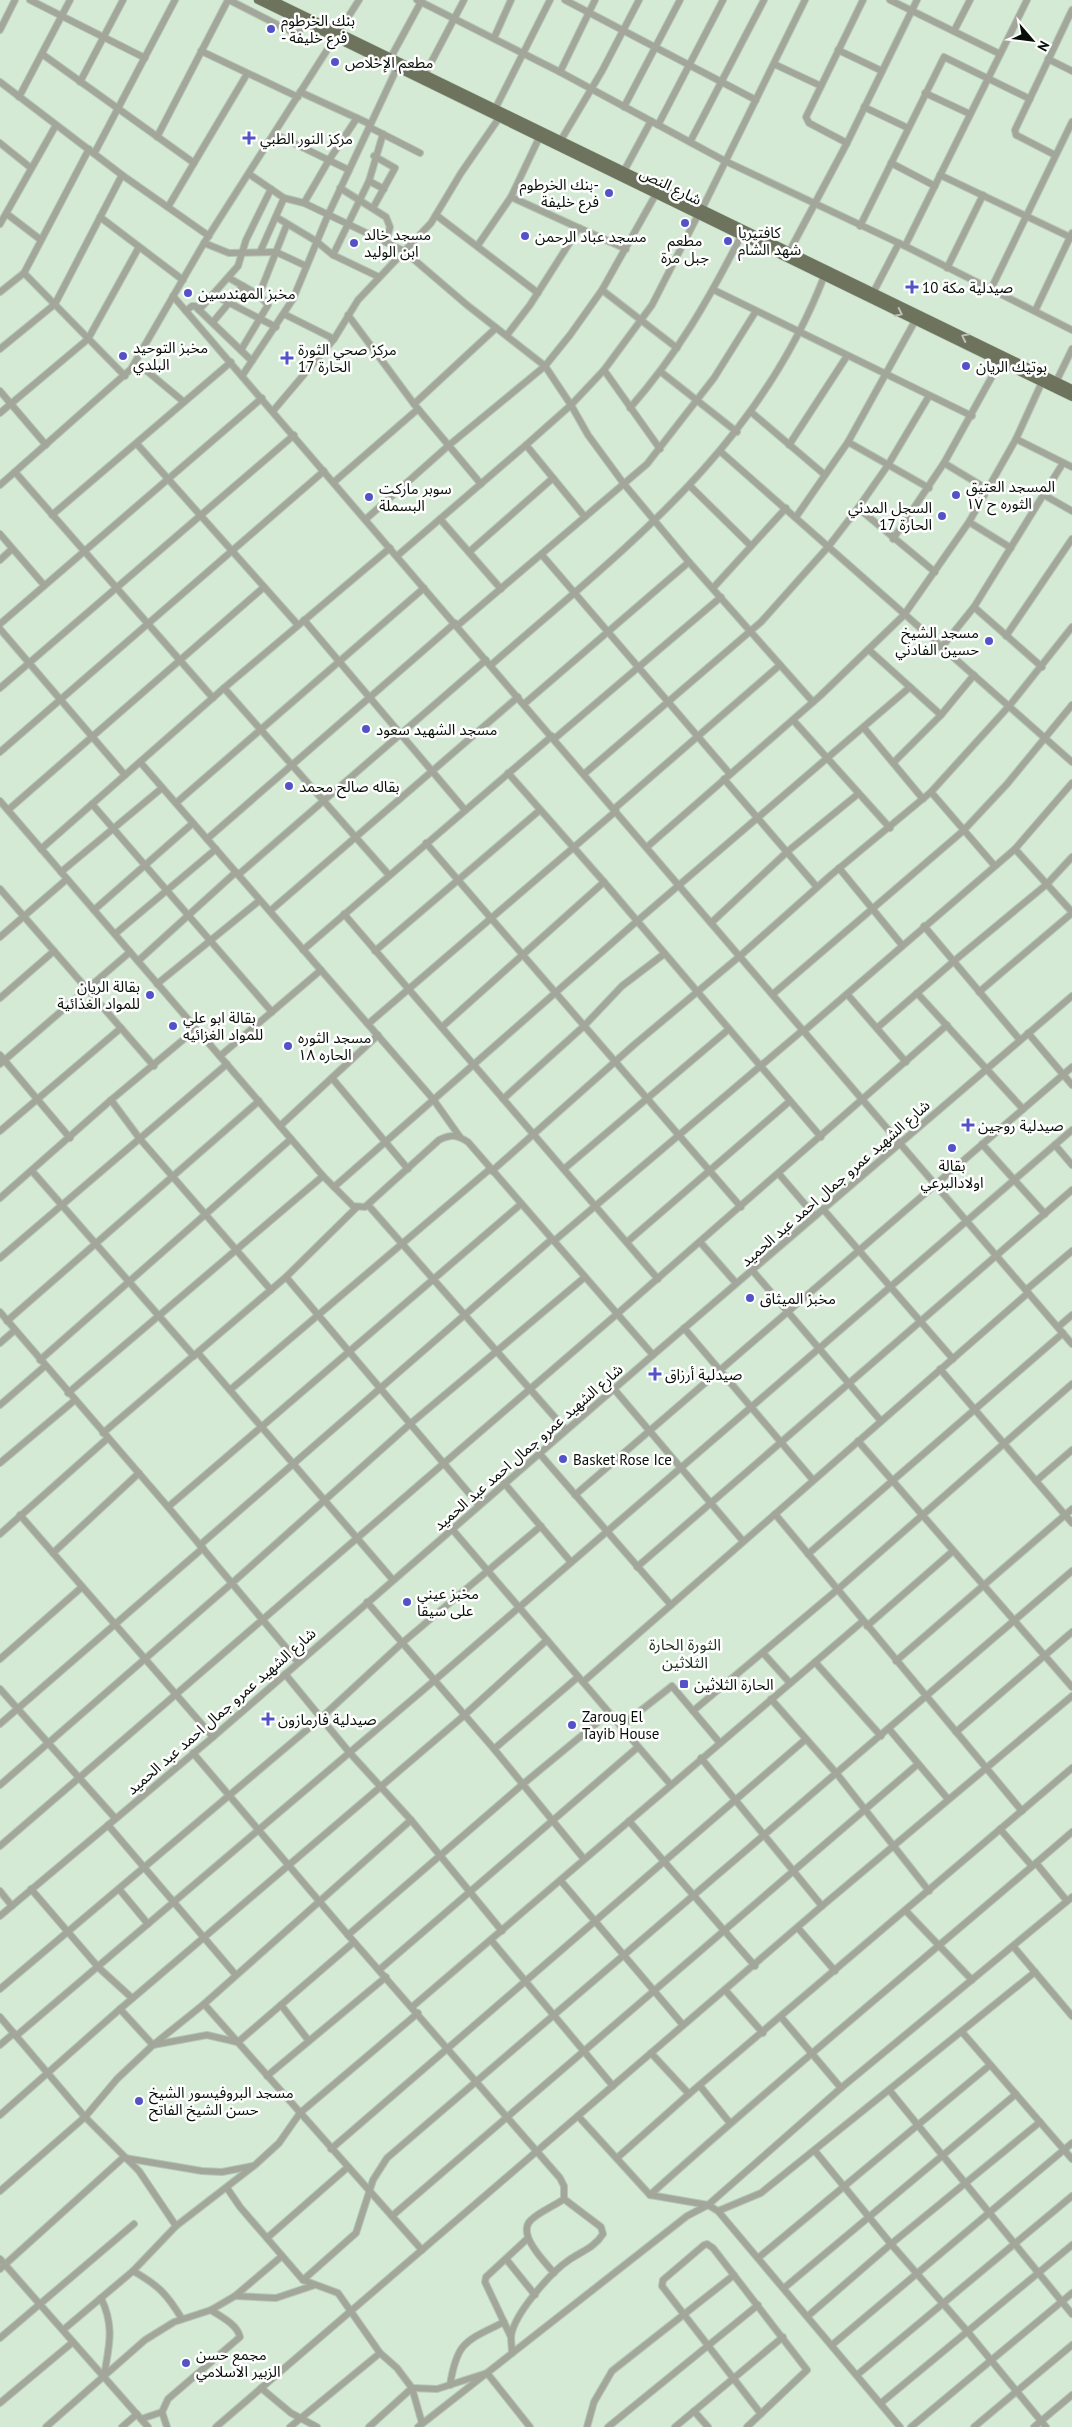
<svg xmlns="http://www.w3.org/2000/svg" width="1072" height="2427" font-family="'PT Sans','Noto Sans Arabic',sans-serif">
<style>
.lines{fill:none;stroke-linecap:round;stroke-linejoin:round}
.minor-casing{stroke:#b3c7b3;stroke-width:8}
.major-casing{stroke:#b3c7b3;stroke-width:9}
.minor{stroke:#a3a69a;stroke-width:6}
.major{stroke:#6e735e;stroke-width:8}
.oneway{stroke:#bec0b7}
.poi-dot{fill:#5452c9;stroke:#fff;stroke-width:2}
.labels{text-anchor:middle;dominant-baseline:central;stroke-width:5;stroke-linejoin:round;paint-order:stroke}
.poi-label{font-size:15px;fill:#070e07;stroke:#fff;text-anchor:start}
.street-label{font-size:15px;fill:#070e07;stroke:#fff}
.neighbourhood-label{font-size:16px;fill:#243625;stroke:#fff}
</style>
<rect width="100%" height="100%" fill="#d4ead4"/>
<g class="lines">
<g class="minor-casing">
<g id="minor">
<path d="M30 0 145 58"/>
<path d="M229 0 296 34 299 32 304 22"/>
<path d="M417 0 560 72 725 161 905 246 1072 330"/>
<path d="M565 0 756 100"/>
<path d="M890 0 1000 54"/>
<path d="M0 30 15 0"/>
<path d="M954 31 970 0"/>
<path d="M494 38 511 0"/>
<path d="M838 50 882 71"/>
<path d="M201 51 298 97"/>
<path d="M42 54 194 163 168 207"/>
<path d="M391 57 422 0"/>
<path d="M1048 59 1072 71"/>
<path d="M774 64 821 86"/>
<path d="M560 72 595 0"/>
<path d="M425 74 464 0"/>
<path d="M0 82 122 175 209 236"/>
<path d="M80 82 123 0"/>
<path d="M300 92 370 124"/>
<path d="M925 93 970 114"/>
<path d="M19 97 70 0"/>
<path d="M624 107 680 0"/>
<path d="M864 107 908 128"/>
<path d="M493 113 550 0"/>
<path d="M658 125 723 0"/>
<path d="M369 127 420 153"/>
<path d="M275 134 349 170"/>
<path d="M157 137 228 0"/>
<path d="M561 140 602 71 639 0"/>
<path d="M690 142 764 0"/>
<path d="M0 143 31 168"/>
<path d="M847 143 809 123 806 117 863 0"/>
<path d="M95 152 175 0"/>
<path d="M1055 155 1016 135 1015 130 1072 10"/>
<path d="M194 163 247 74"/>
<path d="M891 163 935 186"/>
<path d="M624 171 651 121"/>
<path d="M249 174 284 198 304 203 404 251 467 305 545 366 571 405 588 435 624 484 689 562 813 702"/>
<path d="M940 175 1072 238"/>
<path d="M369 181 384 189"/>
<path d="M340 188 386 217 390 227 386 242"/>
<path d="M511 197 579 228"/>
<path d="M304 203 329 160 357 118"/>
<path d="M373 208 395 168 374 156"/>
<path d="M702 209 805 0"/>
<path d="M7 214 41 240"/>
<path d="M436 215 538 293"/>
<path d="M100 217 183 280"/>
<path d="M276 217 316 241 333 255 379 277"/>
<path d="M0 224 56 125"/>
<path d="M860 226 944 57 1030 99"/>
<path d="M204 243 229 253 276 252 306 266"/>
<path d="M478 245 511 197 539 138"/>
<path d="M905 246 1027 0"/>
<path d="M260 252 284 198"/>
<path d="M789 252 847 143 917 0"/>
<path d="M333 255 369 181 383 134"/>
<path d="M947 268 983 195"/>
<path d="M24 273 125 376"/>
<path d="M229 278 259 295 268 305 241 350"/>
<path d="M991 289 1072 122"/>
<path d="M602 290 677 348"/>
<path d="M714 290 972 416"/>
<path d="M0 292 24 273 89 149"/>
<path d="M873 293 899 243"/>
<path d="M214 295 276 327"/>
<path d="M259 295 287 224"/>
<path d="M173 296 1072 1344"/>
<path d="M199 310 238 266 246 240 271 189"/>
<path d="M186 311 192 306H195L252 361"/>
<path d="M1035 311 1072 233"/>
<path d="M284 314 334 339"/>
<path d="M348 315 414 404 481 484"/>
<path d="M213 322 243 286"/>
<path d="M507 335 530 305 579 228 626 249"/>
<path d="M0 349 55 304 122 175"/>
<path d="M136 362 184 402"/>
<path d="M604 370 660 449"/>
<path d="M661 372 737 432"/>
<path d="M242 376 293 299 328 215 397 68"/>
<path d="M1056 382 1072 349"/>
<path d="M0 391 46 445"/>
<path d="M414 404 496 328"/>
<path d="M630 408C678 353 708 301 741 236"/>
<path d="M273 411 334 339 358 300 431 223 461 173 499 118"/>
<path d="M751 412 825 475"/>
<path d="M0 413 88 339 139 247"/>
<path d="M1016 439 1072 467"/>
<path d="M848 442 929 488"/>
<path d="M137 444 298 625"/>
<path d="M526 445 585 517"/>
<path d="M789 445 847 356"/>
<path d="M721 452 1072 762"/>
<path d="M944 463 987 489"/>
<path d="M15 472 213 698"/>
<path d="M334 482 418 409"/>
<path d="M0 485 131 369 204 243 359 0"/>
<path d="M690 486 751 546"/>
<path d="M1044 495 1072 511"/>
<path d="M858 508 935 572"/>
<path d="M52 515 231 362"/>
<path d="M796 517 848 442 915 321"/>
<path d="M366 519 448 446 545 366 570 335 602 290 656 194"/>
<path d="M440 519 501 589"/>
<path d="M969 522 1011 548"/>
<path d="M0 534 44 585"/>
<path d="M893 539 944 463 1000 362"/>
<path d="M469 552 553 478"/>
<path d="M542 555 730 774"/>
<path d="M397 556 526 445 571 405 604 370 652 305 698 215"/>
<path d="M0 560 12 549"/>
<path d="M713 588 786 508"/>
<path d="M974 607 1042 667"/>
<path d="M304 620 465 810"/>
<path d="M0 624 262 398"/>
<path d="M457 626 647 464 714 378 756 311"/>
<path d="M0 629 125 775"/>
<path d="M1006 636 1072 539"/>
<path d="M941 648 974 607 1063 463"/>
<path d="M869 650 941 715"/>
<path d="M491 665C626 547 759 448 825 274"/>
<path d="M0 688 294 435"/>
<path d="M224 688 389 875"/>
<path d="M524 704 689 562"/>
<path d="M793 720 890 828"/>
<path d="M864 728 923 799"/>
<path d="M554 739 721 597"/>
<path d="M0 752 324 471"/>
<path d="M140 762 433 1099 460 1137"/>
<path d="M894 762 941 715 974 675"/>
<path d="M508 773 604 882 821 1137"/>
<path d="M584 774 761 622 828 547 858 508 888 465 929 396"/>
<path d="M724 779 817 887"/>
<path d="M931 792 994 865"/>
<path d="M0 801 323 1176 353 1206 365 1207 439 1140C451 1134 457 1135 468 1142L653 1355"/>
<path d="M176 803 424 588"/>
<path d="M92 804 272 1012"/>
<path d="M614 809 780 665"/>
<path d="M8 810 264 587"/>
<path d="M207 839 455 623"/>
<path d="M426 843 741 1207"/>
<path d="M647 847 820 696 904 615 969 522 1016 439 1042 382"/>
<path d="M41 849 224 688 390 548"/>
<path d="M1015 849 1072 912"/>
<path d="M839 868 902 945"/>
<path d="M61 872 162 788"/>
<path d="M238 875 486 660"/>
<path d="M0 889 154 1066"/>
<path d="M94 910 193 823"/>
<path d="M270 911 518 697"/>
<path d="M344 914 658 1279"/>
<path d="M711 923 788 851 858 794"/>
<path d="M924 926 1020 1040"/>
<path d="M115 934 216 849"/>
<path d="M0 937 67 879"/>
<path d="M303 950 552 736"/>
<path d="M375 951 540 810"/>
<path d="M138 961 236 872"/>
<path d="M157 984 259 901"/>
<path d="M979 992 1072 913"/>
<path d="M917 993 1023 1109"/>
<path d="M773 994 963 831 1007 784 1072 705"/>
<path d="M847 994 906 1062"/>
<path d="M0 998 54 951"/>
<path d="M368 1024 616 811"/>
<path d="M442 1027 604 882"/>
<path d="M877 1028 954 961 1047 884 1072 857"/>
<path d="M804 1031 1015 849 1072 783"/>
<path d="M1028 1033 1072 1085"/>
<path d="M0 1055 70 1138"/>
<path d="M220 1056 321 970"/>
<path d="M0 1064 130 952"/>
<path d="M332 1078 408 1169"/>
<path d="M503 1099 584 1026 622 986 664 954"/>
<path d="M111 1100 140 1139 271 1290"/>
<path d="M280 1126 378 1035"/>
<path d="M0 1131 121 1028"/>
<path d="M982 1144 1045 1214"/>
<path d="M1055 1145 1072 1165"/>
<path d="M564 1169 729 1029"/>
<path d="M32 1171 194 1356"/>
<path d="M492 1171 635 1044 740 956 831 875 931 792 1010 705 1072 627"/>
<path d="M779 1174 815 1216"/>
<path d="M334 1187 636 922 910 687"/>
<path d="M0 1198 111 1100 196 1029"/>
<path d="M368 1205 566 1430"/>
<path d="M823 1209 953 1359"/>
<path d="M554 1241 803 1030"/>
<path d="M627 1242 790 1101"/>
<path d="M700 1242 736 1283"/>
<path d="M0 1258 227 1064"/>
<path d="M752 1270 881 1421"/>
<path d="M286 1277 479 1505"/>
<path d="M1026 1290 1072 1251"/>
<path d="M0 1312 168 1507 298 1662"/>
<path d="M7 1321 259 1101"/>
<path d="M1058 1327 1072 1315"/>
<path d="M684 1328 813 1480"/>
<path d="M0 1343 15 1330"/>
<path d="M198 1353 393 1580"/>
<path d="M40 1360 291 1139"/>
<path d="M940 1369 1072 1523"/>
<path d="M614 1389 743 1541"/>
<path d="M230 1390 490 1169"/>
<path d="M68 1393 323 1176"/>
<path d="M0 1405 45 1366"/>
<path d="M103 1433 286 1277 356 1208"/>
<path d="M858 1441 1072 1687"/>
<path d="M539 1453 671 1605"/>
<path d="M0 1463 75 1400"/>
<path d="M1036 1481 1072 1450"/>
<path d="M504 1483 571 1562"/>
<path d="M575 1495 1072 1067"/>
<path d="M168 1507 521 1204"/>
<path d="M775 1514 1022 1811"/>
<path d="M20 1515 213 1737"/>
<path d="M452 1529 671 1785"/>
<path d="M0 1534 108 1438"/>
<path d="M200 1545 552 1239"/>
<path d="M53 1553 139 1473"/>
<path d="M808 1554 1063 1333"/>
<path d="M637 1567 1072 1190"/>
<path d="M367 1602 494 1749 584 1859"/>
<path d="M867 1626 953 1551"/>
<path d="M763 1653 790 1683"/>
<path d="M0 1659 82 1587"/>
<path d="M896 1661 1072 1509"/>
<path d="M815 1662 881 1736"/>
<path d="M285 1674 349 1752 411 1820 502 1931"/>
<path d="M583 1682 1028 1293"/>
<path d="M0 1689 115 1818"/>
<path d="M771 1699 837 1774 929 1891"/>
<path d="M693 1711 837 1590 1072 1384"/>
<path d="M0 1724 203 1548"/>
<path d="M621 1726 672 1686 720 1743"/>
<path d="M889 1729 948 1799"/>
<path d="M956 1732 1072 1632"/>
<path d="M494 1749 578 1677"/>
<path d="M193 1753 348 1935 560 2178 564 2186V2199L601 2227 603 2234C594 2248 582 2251 569 2260 551 2272 513 2315 511 2337 511 2342 512 2348 512 2353"/>
<path d="M701 1758 822 1906"/>
<path d="M0 1785 231 1584 410 1424 585 1277"/>
<path d="M629 1821 755 1966"/>
<path d="M108 1825 235 1974"/>
<path d="M1000 1829 1032 1866"/>
<path d="M0 1846 617 1314 947 1025"/>
<path d="M1036 1863 1067 1901"/>
<path d="M561 1881 683 2025"/>
<path d="M31 1889 99 1968 132 1998"/>
<path d="M119 1889 148 1924"/>
<path d="M0 1891 12 1906"/>
<path d="M906 1911 972 1980"/>
<path d="M0 1916 213 1737 653 1355 1072 996"/>
<path d="M798 1928 835 1971"/>
<path d="M348 1935 523 1784 609 1713"/>
<path d="M491 1940 613 2086"/>
<path d="M1013 1946 1072 2016"/>
<path d="M379 1970 638 1747"/>
<path d="M0 1989 322 1717 402 1643 541 1526"/>
<path d="M726 1991 763 2033"/>
<path d="M204 2004 422 2250"/>
<path d="M281 2005 309 2041"/>
<path d="M412 2007 863 1621"/>
<path d="M120 2009 153 2045 207 2035 237 2042"/>
<path d="M0 2017 85 2117 139 2171 176 2226"/>
<path d="M781 2017 841 2088"/>
<path d="M962 2032 1072 2159"/>
<path d="M16 2036 435 1680 1072 1130"/>
<path d="M238 2042 354 1942"/>
<path d="M0 2045 14 2033"/>
<path d="M651 2053 689 2094"/>
<path d="M267 2076 386 1977"/>
<path d="M700 2086 730 2123"/>
<path d="M890 2091 1072 2314"/>
<path d="M0 2115 120 2009 460 1719 547 1640"/>
<path d="M578 2116 650 2195 708 2205 718 2211 900 2427"/>
<path d="M331 2149 806 1739"/>
<path d="M815 2151 891 2244 967 2331 1046 2427"/>
<path d="M125 2158 202 2171 222 2172 253 2166"/>
<path d="M617 2158 689 2094 1072 1768"/>
<path d="M227 2188 240 2207 303 2280 338 2293 380 2353 397 2368 412 2388 422 2423"/>
<path d="M0 2191 85 2117 117 2079 153 2045 204 2004 411 1820"/>
<path d="M650 2195C787 2071 932 1953 1072 1832"/>
<path d="M718 2211 761 2193 1035 1972"/>
<path d="M392 2216 918 1764"/>
<path d="M267 2238 348 2167"/>
<path d="M758 2258 990 2065"/>
<path d="M0 2259 148 2427"/>
<path d="M506 2259 535 2295"/>
<path d="M0 2269 124 2157"/>
<path d="M133 2271C158 2285 167 2294 182 2319"/>
<path d="M554 2273C545 2262 516 2234 531 2220 539 2212 554 2206 564 2199"/>
<path d="M303 2280 356 2233 373 2180 387 2158 1072 1571"/>
<path d="M784 2288 1016 2094"/>
<path d="M235 2296 276 2298 315 2285"/>
<path d="M101 2298C115 2327 109 2346 104 2376"/>
<path d="M808 2316 891 2244 1040 2122"/>
<path d="M63 2330 133 2271 176 2226 255 2165 279 2143 300 2113 418 2013"/>
<path d="M511 2337 485 2282 486 2277 527 2239"/>
<path d="M0 2338 134 2224"/>
<path d="M832 2345 1072 2143"/>
<path d="M857 2375 1072 2196"/>
<path d="M450 2385C457 2341 466 2341 504 2322"/>
<path d="M261 2388 291 2413 317 2427"/>
<path d="M0 2403 73 2342"/>
<path d="M881 2403 1072 2245"/>
<path d="M694 2411 708 2427"/>
<path d="M141 2419 162 2412"/>
<path d="M46 2427 145 2340 174 2322 211 2310 235 2296 282 2256"/>
<path d="M122 2427 137 2414"/>
<path d="M167 2427 162 2412 168 2399 240 2337C237 2324 221 2317 211 2310"/>
<path d="M216 2427 822 1906 1072 1696"/>
<path d="M290 2427 380 2353"/>
<path d="M369 2427 412 2388 437 2389 487 2373 530 2427"/>
<path d="M418 2427 687 2216 708 2205 841 2088 1072 1897"/>
<path d="M587 2427 594 2402 612 2371 734 2275"/>
<path d="M608 2427 758 2305"/>
<path d="M675 2427 783 2337"/>
<path d="M747 2427 807 2370 713 2248 707 2244 704 2245 663 2280 662 2286 761 2414"/>
<path d="M911 2427 1072 2293"/>
<path d="M974 2427 1072 2345"/>
<path d="M1034 2427 1072 2395"/>
</g>
</g>
<g class="major-casing">
<g id="major">
<path d="M258 0 1072 397"/>
<path d="M272 0 1072 389"/>
</g>
</g>
<use href="#minor" class="minor"/>
<use href="#major" class="major"/>
</g>
<defs><path id="oneway-chevron" d="M-2-3.5L2.5 0L-2 3.5" fill="none" stroke-width="1.6" stroke-linecap="round" stroke-linejoin="round" transform="scale(1.25)"/></defs>
<g class="oneway">
<use href="#oneway-chevron" transform="translate(899 313) rotate(26)"/>
<use href="#oneway-chevron" transform="translate(965 337) rotate(-154)"/>
</g>
<g class="poi-dot">
<circle cx="271" cy="29" r="5"/>
<circle cx="335" cy="62" r="5"/>
<path d="M246.5 130.5h5v5h5v5h-5v5h-5v-5h-5v-5h5z"/>
<circle cx="609" cy="193" r="5"/>
<circle cx="685" cy="223" r="5"/>
<circle cx="525" cy="236" r="5"/>
<circle cx="728" cy="241" r="5"/>
<circle cx="354" cy="243" r="5"/>
<path d="M909.5 279.5h5v5h5v5h-5v5h-5v-5h-5v-5h5z"/>
<circle cx="188" cy="293" r="5"/>
<circle cx="123" cy="356" r="5"/>
<path d="M284.5 350.5h5v5h5v5h-5v5h-5v-5h-5v-5h5z"/>
<circle cx="966" cy="366" r="5"/>
<circle cx="956" cy="495" r="5"/>
<circle cx="369" cy="497" r="5"/>
<circle cx="942" cy="516" r="5"/>
<circle cx="989" cy="641" r="5"/>
<circle cx="366" cy="729" r="5"/>
<circle cx="289" cy="786" r="5"/>
<circle cx="150" cy="995" r="5"/>
<circle cx="173" cy="1026" r="5"/>
<circle cx="288" cy="1046" r="5"/>
<path d="M965.5 1117.5h5v5h5v5h-5v5h-5v-5h-5v-5h5z"/>
<circle cx="952" cy="1148" r="5"/>
<circle cx="750" cy="1298" r="5"/>
<path d="M652.5 1366.5h5v5h5v5h-5v5h-5v-5h-5v-5h5z"/>
<circle cx="563" cy="1459" r="5"/>
<circle cx="407" cy="1602" r="5"/>
<rect x="679" y="1679" width="10" height="10" rx="2.5"/>
<path d="M265.5 1711.5h5v5h5v5h-5v5h-5v-5h-5v-5h5z"/>
<circle cx="572" cy="1725" r="5"/>
<circle cx="139" cy="2101" r="5"/>
<circle cx="186" cy="2363" r="5"/>
</g>
<g class="labels">
<g class="poi-label">
<text x="281" y="20">بنك الخرطوم<tspan x="281" dy="17">- فرع خليفة</tspan></text>
<text x="345" y="62">مطعم الإخلاص</text>
<text x="260" y="138">مركز النور الطبي</text>
<text x="599" y="184" text-anchor="end">بنك الخرطوم-<tspan x="599" dy="17">فرع خليفة</tspan></text>
<text x="738" y="232">كافتيريا<tspan x="738" dy="17">شهد الشام</tspan></text>
<text x="364" y="234">مسجد خالد<tspan x="364" dy="17">ابن الوليد</tspan></text>
<text x="535" y="236">مسجد عباد الرحمن</text>
<text x="685" y="240" text-anchor="middle">مطعم<tspan x="685" dy="17">جبل مرة</tspan></text>
<text x="922" y="287">صيدلية مكة 10</text>
<text x="198" y="293">مخبز المهندسين</text>
<text x="133" y="347">مخبز التوحيد<tspan x="133" dy="17">البلدي</tspan></text>
<text x="298" y="349">مركز صحي الثورة<tspan x="298" dy="17">الحارة 17</tspan></text>
<text x="976" y="366">بوتيك الريان</text>
<text x="966" y="486">المسجد العتيق<tspan x="966" dy="17">الثوره ح ١٧</tspan></text>
<text x="379" y="488">سوبر ماركت<tspan x="379" dy="17">البسملة</tspan></text>
<text x="932" y="507" text-anchor="end">السجل المدني<tspan x="932" dy="17">الحارة 17</tspan></text>
<text x="979" y="632" text-anchor="end">مسجد الشيخ<tspan x="979" dy="17">حسين الفادني</tspan></text>
<text x="376" y="729">مسجد الشهيد سعود</text>
<text x="299" y="786">بقاله صالح محمد</text>
<text x="140" y="986" text-anchor="end">بقالة الريان<tspan x="140" dy="17">للمواد الغذائية</tspan></text>
<text x="183" y="1017">بقالة ابو علي<tspan x="183" dy="17">للمواد الغزائيه</tspan></text>
<text x="298" y="1037">مسجد الثوره<tspan x="298" dy="17">الحاره ١٨</tspan></text>
<text x="978" y="1125">صيدلية روجين</text>
<text x="952" y="1165" text-anchor="middle">بقالة<tspan x="952" dy="17">اولادالبرعي</tspan></text>
<text x="760" y="1298">مخبز الميثاق</text>
<text x="665" y="1374">صيدلية أرزاق</text>
<text x="573" y="1459">Basket Rose Ice</text>
<text x="417" y="1593">مخبز عيني<tspan x="417" dy="17">على سيقا</tspan></text>
<text x="694" y="1684">الحارة الثلاثين</text>
<text x="582" y="1716">Zaroug El<tspan x="582" dy="17">Tayib House</tspan></text>
<text x="278" y="1719">صيدلية فارمازون</text>
<text x="149" y="2092">مسجد البروفيسور الشيخ<tspan x="149" dy="17">حسن الشيخ الفاتح</tspan></text>
<text x="196" y="2354">مجمع حسن<tspan x="196" dy="17">الزبير الاسلامي</tspan></text>
</g>
<g class="street-label">
<text transform="translate(671 186) rotate(26)">شارع النص</text>
<text transform="translate(835 1183) rotate(-41)">شارع الشهيد عمرو جمال احمد عبد الحميد</text>
<text transform="translate(528 1447) rotate(-41)">شارع الشهيد عمرو جمال احمد عبد الحميد</text>
<text transform="translate(221 1711) rotate(-41)">شارع الشهيد عمرو جمال احمد عبد الحميد</text>
</g>
<g class="neighbourhood-label">
<text x="685" y="1644">الثورة الحارة<tspan x="685" dy="18">الثلاثين</tspan></text>
</g>
</g>
<g transform="translate(1032 40) rotate(118)" stroke="#ffffff" stroke-width="4" paint-order="stroke">
<path d="M0-4L9 19L0 12L-9 19Z" fill="#070e07"/>
<text y="-8" font-size="14" font-weight="bold" text-anchor="middle" fill="#070e07">N</text>
</g>
</svg>
